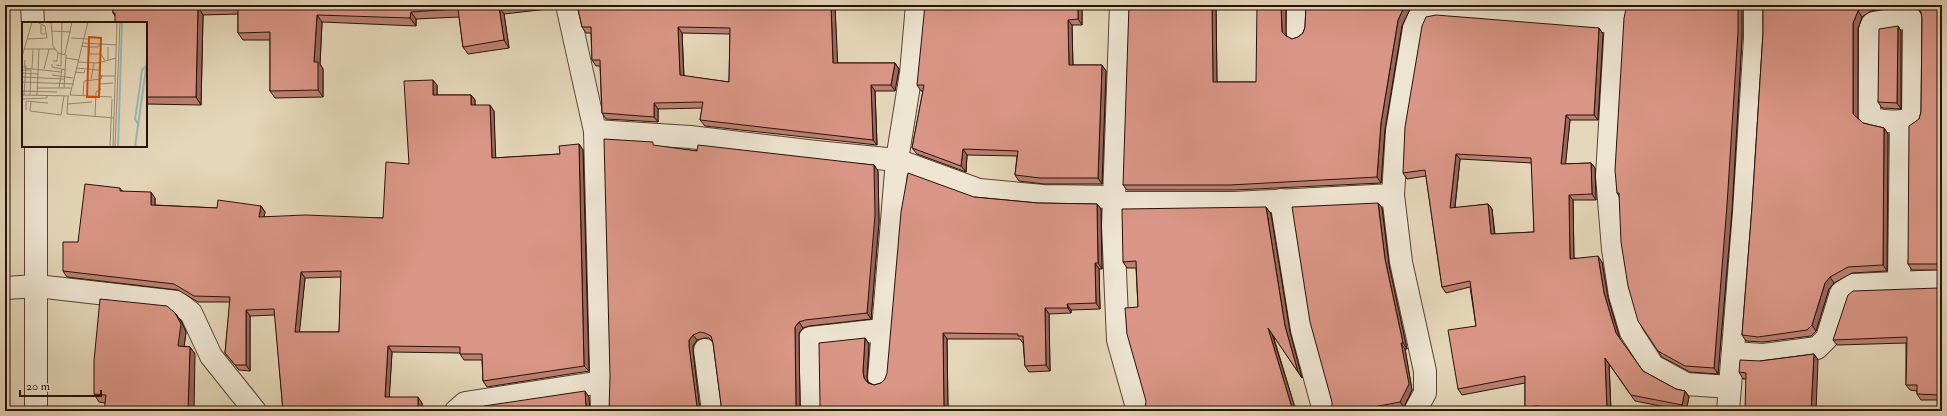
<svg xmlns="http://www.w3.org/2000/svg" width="1947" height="416" font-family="'IM FELL Double Pica',serif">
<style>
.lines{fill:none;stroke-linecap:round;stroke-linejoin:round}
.street-casing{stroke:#584234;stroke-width:24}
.street{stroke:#ede4d1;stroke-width:22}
.wall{fill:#bb8072;stroke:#291108;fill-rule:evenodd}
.shaded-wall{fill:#98685d;stroke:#291108}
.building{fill:#d99585;stroke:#291108;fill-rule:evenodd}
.inset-river{fill:none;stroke:#97b8b5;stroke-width:2}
.inset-road{fill:none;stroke:#998772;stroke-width:1}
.view{fill:#cb4e0b;fill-opacity:0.15;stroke:#cb4e0b;stroke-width:2}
.inset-edge{fill:none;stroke:#291108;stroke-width:2}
</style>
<rect width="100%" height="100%" fill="#e4d6b8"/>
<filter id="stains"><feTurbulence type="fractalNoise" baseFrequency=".005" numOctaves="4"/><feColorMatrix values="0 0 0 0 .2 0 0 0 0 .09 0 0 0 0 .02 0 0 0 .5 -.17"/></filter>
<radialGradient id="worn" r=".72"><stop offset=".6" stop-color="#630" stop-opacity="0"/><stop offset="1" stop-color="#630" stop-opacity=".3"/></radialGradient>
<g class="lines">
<g class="street-casing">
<g id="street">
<path d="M32 5 33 23"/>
<path d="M567 5 595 131 602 411"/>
<path d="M1121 5 1113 226 1118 340 1138 411"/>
<path d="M1904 18 1911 19 1914 24 1913 118C1906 123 1874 123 1869 115L1870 29 1873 23Z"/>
<path d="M1616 22 1607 176 1613 249 1620 295 1631 332 1653 366 1686 384 1730 387"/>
<path d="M1297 32 1298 5"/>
<path d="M595 131 690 137 816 152 897 160 979 190 1043 196 1114 197"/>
<path d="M1281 200 1302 330 1324 411"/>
<path d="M1114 203H1234L1393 195"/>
<path d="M1899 283 1901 121"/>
<path d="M5 288 37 286 177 302 191 313 211 356 255 411"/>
<path d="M705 350 713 411"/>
<path d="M1733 353 1763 355 1817 348 1827 338 1841 293 1853 285 1942 281"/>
<path d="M879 378 897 160 911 73 917 5"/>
<path d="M36 411V146"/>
<path d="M456 411 465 403 602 382"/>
<path d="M812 411 810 338 882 330"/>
<path d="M1415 411 1425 393V371L1401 262 1393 195 1397 131 1414 28 1421 12 1439 8 1616 22 1619 5"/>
<path d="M1728 411 1744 212 1755 38V5"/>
</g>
</g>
<use href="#street" class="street"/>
</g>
<g class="wall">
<path d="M113 5H547L548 9 504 14 509 48 468 54 463 47 459 17 416 19V26L322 22 320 64 323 69V97L275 98 270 91V40H243L238 33V14L203 15 201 105 146 104V23L115 16 113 13Z"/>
<path d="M577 5H864V6H835L837 63H895L899 69 895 91H875L877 145 705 126 700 120 702 108 658 109V122L606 119 602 113 600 66H596L592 60 591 33H586L582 27ZM682 33 730 34 729 82 684 76Z"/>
<path d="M1082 5V25H1072L1073 65H1102L1106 71 1102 184H1044L1019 181 1015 175 1017 156 967 155 966 172 917 154 912 148 923 91H921L917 85Z"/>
<path d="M1216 5 1217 82H1256L1286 5V36L1292 39 1298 37 1303 33 1305 27 1306 5H1412L1402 26 1385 129 1381 183 1234 190H1127L1123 185Z"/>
<path d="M1216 5H1246V6Z"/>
<path d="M1560 5H1607L1606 9Z"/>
<path d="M1742 5V38L1732 211 1718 374 1690 372 1662 357 1658 351 1619 196 1617 193Z"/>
<path d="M1763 5H1942V270H1912L1908 264 1919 119 1921 112 1922 18 1921 13 1918 8 1902 6 1871 11 1862 17 1858 29V118L1863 123 1884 128 1888 134 1887 271 1852 273 1834 283 1829 289 1816 331 1811 336 1763 342 1746 341 1742 335 1752 207 1763 33Z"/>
<path d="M1898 26 1901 31V109L1882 108 1878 102Z"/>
<path d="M1599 28 1603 34 1598 120H1570L1565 164 1591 163 1595 168 1596 200H1573L1574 258 1602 262 1608 298 1620 339 1643 371 1676 389 1685 391 1689 397 1686 411 1635 401 1609 364 1611 411H1528L1525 407V383L1462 395 1458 389 1476 326 1470 287 1446 293 1442 287 1426 176 1407 179 1403 173ZM1460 159 1532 163 1534 232 1495 234 1492 209 1488 204 1455 208Z"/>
<path d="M437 85V95H471L475 100V105L494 111 495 158 560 154 579 144 583 150 589 371 487 387 483 381 482 360H464L460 354V353L392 352 389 397 422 403V411H283L275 315 250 316V371L239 370 225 353 230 302H198L178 290 67 277 63 271 78 242 120 188 122 191 155 198V205L217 208 261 206 265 212 264 217 383 218 409 164ZM341 277 339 332H299L305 278Z"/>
<path d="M656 146 697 151 874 165 878 171 879 221 871 319 809 326 803 328 799 333 800 411H720L721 410V404L713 343 712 341 709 338H704L697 340 693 346V351L700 411H609Z"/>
<path d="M974 197 1038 203 1097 204 1101 209 1102 269H1099L1100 309 1071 310V313L1049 314 1050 371 1029 372 1025 366 1023 342H1022L1020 339H947L948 411H819L865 338 869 344 867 377 868 382 874 385 881 383 885 379Z"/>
<path d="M1378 203 1382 208 1389 265 1407 349H1405L1412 390 1404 407 1384 411H1331L1332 409Z"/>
<path d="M1266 207 1271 214 1290 332 1302 378 1273 335 1296 411 1138 307 1136 268H1127L1123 262Z"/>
<path d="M1942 286V400H1921L1917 394V391L1910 390 1906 385V343L1837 345 1833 340Z"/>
<path d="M175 313 181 321 186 332 184 346 190 347 195 354 105 403 99 402 94 394Z"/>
<path d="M1814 354 1818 360 1746 379H1743L1739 372 1760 361Z"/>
</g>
<g class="shaded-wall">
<path d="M545 5H547L548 9Z"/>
<path d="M831 5H835V6L838 69 833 63Z"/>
<path d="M1078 5H1082V25L1078 19Z"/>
<path d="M1212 5H1216L1217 88 1213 82Z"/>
<path d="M1281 5H1286V37L1282 32Z"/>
<path d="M1405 5H1412L1402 26 1385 129 1381 183 1377 177 1381 123 1398 20Z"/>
<path d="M1603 5H1607L1606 9Z"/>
<path d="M1738 5H1742V38L1732 211 1718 374 1714 368Z"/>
<path d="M198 7 203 15 201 105 196 97Z"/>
<path d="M499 7 504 14 509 48 504 40Z"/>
<path d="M1858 11 1862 17 1858 29V120L1853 114V23Z"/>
<path d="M411 12 416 19V26L410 18Z"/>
<path d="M317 15 322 22 320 64 323 69V97L318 90 314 62Z"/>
<path d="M1068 20 1072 25 1073 71 1069 65Z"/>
<path d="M1898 26 1901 31V109L1897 103Z"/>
<path d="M678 27 682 33 684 81 680 75Z"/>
<path d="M1599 28 1603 34 1598 120 1594 115Z"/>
<path d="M895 63 899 69 895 91 891 85Z"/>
<path d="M1102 65 1106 71 1102 184 1098 178Z"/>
<path d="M433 80 437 85V101L433 95Z"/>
<path d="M871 85 875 91 877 145 873 140Z"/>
<path d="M471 95 475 100V111L471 105Z"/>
<path d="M654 103 658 109V122L654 117Z"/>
<path d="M490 105 494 111 496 164 492 158Z"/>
<path d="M1566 115 1570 120 1565 170 1561 164Z"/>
<path d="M1884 128 1888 134 1887 271 1883 265Z"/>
<path d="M579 144 583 150 589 371 584 366Z"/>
<path d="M963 149 967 155 966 172 961 166Z"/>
<path d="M1456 154 1460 159 1454 214 1450 208Z"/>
<path d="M1591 163 1595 168 1596 200 1592 194Z"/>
<path d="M874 165 878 171 879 221 871 319 867 313Z"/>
<path d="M151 192 155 198V210L151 205Z"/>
<path d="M1569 195 1573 200 1574 264 1570 259Z"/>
<path d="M1378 203 1382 208 1389 265 1407 349 1403 343 1385 259Z"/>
<path d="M1097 204 1101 209 1102 269 1098 263Z"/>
<path d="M1488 204 1492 209 1495 240 1491 234Z"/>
<path d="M261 206 265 212 263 223 259 217Z"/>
<path d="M1266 207 1271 214 1290 332 1302 378 1298 372 1285 326Z"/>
<path d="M1598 256 1602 262 1608 298 1620 339 1616 333 1604 293Z"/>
<path d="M1095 263 1099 269 1100 309 1096 303Z"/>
<path d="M301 272 305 278 299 337 295 332Z"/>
<path d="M1830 277 1834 283 1829 289 1816 331 1812 325 1825 283Z"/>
<path d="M1067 304 1071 310V313L1068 308Z"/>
<path d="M1045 308 1049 314 1050 371 1046 365Z"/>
<path d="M246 310 250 316V371L246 365Z"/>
<path d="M175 313 181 321 186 332 183 354 178 346Z"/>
<path d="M799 322 803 328 799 333 800 411H797L796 406 795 327Z"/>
<path d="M1268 328 1272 334 1296 411H1293Z"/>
<path d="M943 333 947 339 948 411H944Z"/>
<path d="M693 335 697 340 693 346V351L700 411H698L697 407 689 346V340Z"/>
<path d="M865 338 869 344 867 377 868 384 864 378 863 371Z"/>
<path d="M1401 343 1405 349 1412 390 1404 407 1400 402Z"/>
<path d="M388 346 392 352 389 403 385 397Z"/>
<path d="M190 347 195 354 194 411H188Z"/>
<path d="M1814 354 1818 360 1816 411H1811Z"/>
<path d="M1605 358 1609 364 1611 411H1607Z"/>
<path d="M1941 387 1942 389V397L1940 395Z"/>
<path d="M585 391 589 397 590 411H587L586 406Z"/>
<path d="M1685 391 1689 397 1686 411 1682 405Z"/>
<path d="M418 397 422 403V411H418Z"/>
</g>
<g class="building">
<path d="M113 5H516L499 7 504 40 463 47 458 9 411 12 410 18 317 15 314 62H318V90L270 91V32L238 33V6L198 7 196 97H146V23H115V13H113Z"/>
<path d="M577 5H831L833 63H895L891 85H871L873 140 700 120 703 102 654 103V117L602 113 600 60H592L591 27H582ZM678 27 730 28 729 82 680 75Z"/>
<path d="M925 5H1078V19L1068 20 1069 65H1102L1098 178H1040L1015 175 1018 151 963 149 961 166 912 148 924 85H917Z"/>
<path d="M1129 5H1212L1213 82H1256L1257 5H1281L1282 32 1286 36 1292 39 1298 37 1303 33 1305 27 1306 5H1405L1398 20 1381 123 1377 177 1230 185H1123Z"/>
<path d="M1627 5H1738V32L1727 205 1714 368 1685 366 1658 351 1638 321 1628 286 1621 242 1619 193H1617L1615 170 1624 18Z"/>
<path d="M1763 5H1866L1858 11 1853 23V114L1863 123 1884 128 1883 265 1848 267 1830 277 1825 283 1812 325 1807 330 1758 337 1742 335 1752 207 1763 33Z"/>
<path d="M1915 5H1942V264H1908L1909 126 1919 119 1921 112 1922 18 1921 12Z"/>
<path d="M1436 15 1599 28 1594 115H1566L1561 164 1591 163 1592 194 1569 195 1570 259 1598 256 1604 293 1616 333 1643 371 1676 389 1685 391 1682 405 1631 395 1605 358 1607 411H1539V406L1525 407V376L1458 389 1448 330 1476 326 1470 281 1442 287 1425 170 1403 173 1405 127 1422 26 1426 17ZM1456 154 1531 158 1534 232 1491 234 1488 204 1450 208Z"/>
<path d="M1898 26 1897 103 1878 102 1879 29Z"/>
<path d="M433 80V95H471V105H490L492 158 560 154 559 146 579 144 584 366 483 381 482 354H460V347L388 346 385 397H418V411H283L274 309 246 310V365H235L225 353 230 297 194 296 174 284 63 271V242H78L85 184 120 188V191L151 192V205L217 208 218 200 261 206 259 217 305 215 383 218 386 162 409 164 404 81ZM341 271 339 332H295L301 272Z"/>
<path d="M604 139 653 142V145L697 151 698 145 874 165 875 215 867 313 805 320 799 322 795 327 796 406 797 411H720L721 410V404L713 343 711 336 705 333 700 332 693 335 689 340V346L697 407 698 411H609L610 375Z"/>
<path d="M908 173 974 197 1038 203 1097 204 1098 263H1095L1096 303 1067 304 1068 308H1045L1046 365 1025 366 1023 336H1018V334L943 333 944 411H819L820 405 819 343 865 338 863 371 864 378 868 383 874 385 881 383 885 379 887 373 901 212Z"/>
<path d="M1378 203 1385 259 1403 343H1401L1409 384 1400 402 1368 408 1369 411H1331L1332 409V402L1310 322 1292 207Z"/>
<path d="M1266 207 1285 326 1298 372 1268 328 1293 411H1146L1145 409 1146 401 1127 334 1125 308 1138 307 1136 261 1123 262 1122 209Z"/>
<path d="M1942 286V387H1941L1940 395 1917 394V385H1906L1907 337 1833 340 1848 295 1853 291 1938 288Z"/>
<path d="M100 299 167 306 175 313 181 324 178 346 190 347 188 411H104L106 395 94 394V361Z"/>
<path d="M1814 354 1811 411H1745L1746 373 1739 372 1740 360 1760 361Z"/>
<path d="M585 391 586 406 587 411H484V406Z"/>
</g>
<g transform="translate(22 22)">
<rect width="125" height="125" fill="#e4d6b8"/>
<path class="inset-river" d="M116 102 113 97 116 78 120 48 125 43M96 125 100 0M113 125 125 40"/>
<path class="inset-road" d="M29 0 31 24 36 31 44 33 42 66M66 0 48 73 90 75M19 3V12H24M29 9 49 10M49 16 67 17M5 17 25 16 23 4 15 0M60 21 95 23M59 24 67 25V32H79L83 39M67 25H76L78 22M2 27H33M43 32 50 0M0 35 10 0M44 36 56 38M3 38 2 46 39 50M86 38V25M31 39H35L36 31M56 40 76 41 94 36M30 42V45L44 48M34 43 39 44 40 0M10 46 11 28M54 46 77 48M22 47 27 27M0 48H9L8 73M53 50 62 51 63 48M0 51 16 52M30 53 51 56M76 54H93M0 55 42 57M69 57 72 41M77 57 78 62 91 61M0 60 52 62M15 66H49M37 66 40 47M0 69 35 70M0 73 47 74M2 73 4 43M15 73 17 27M46 74 45 92 92 96M61 74 62 59 79 57 80 53M0 77 25 76V74M9 80 8 89 39 93 42 74M45 82 70 80M4 88V79L26 81M73 95 74 70 79 67M88 125 90 77M91 125 95 0M93 125 98 0"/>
<path class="view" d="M67 15 79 16 77 75H65Z"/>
<rect width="125" height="125" class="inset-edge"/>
</g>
<rect width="1947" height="416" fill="none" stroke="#e4d6b8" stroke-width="20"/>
<rect x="6" y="6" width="1935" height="404" fill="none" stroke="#291108" stroke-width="2"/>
<rect x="10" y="10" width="1927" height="396" fill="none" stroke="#291108"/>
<path d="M20 390v6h81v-6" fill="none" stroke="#291108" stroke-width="2"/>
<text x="26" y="390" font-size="12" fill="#291108" stroke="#ede4d1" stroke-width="3" paint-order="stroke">20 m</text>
<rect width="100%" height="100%" filter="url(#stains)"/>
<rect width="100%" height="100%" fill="url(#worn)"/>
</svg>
